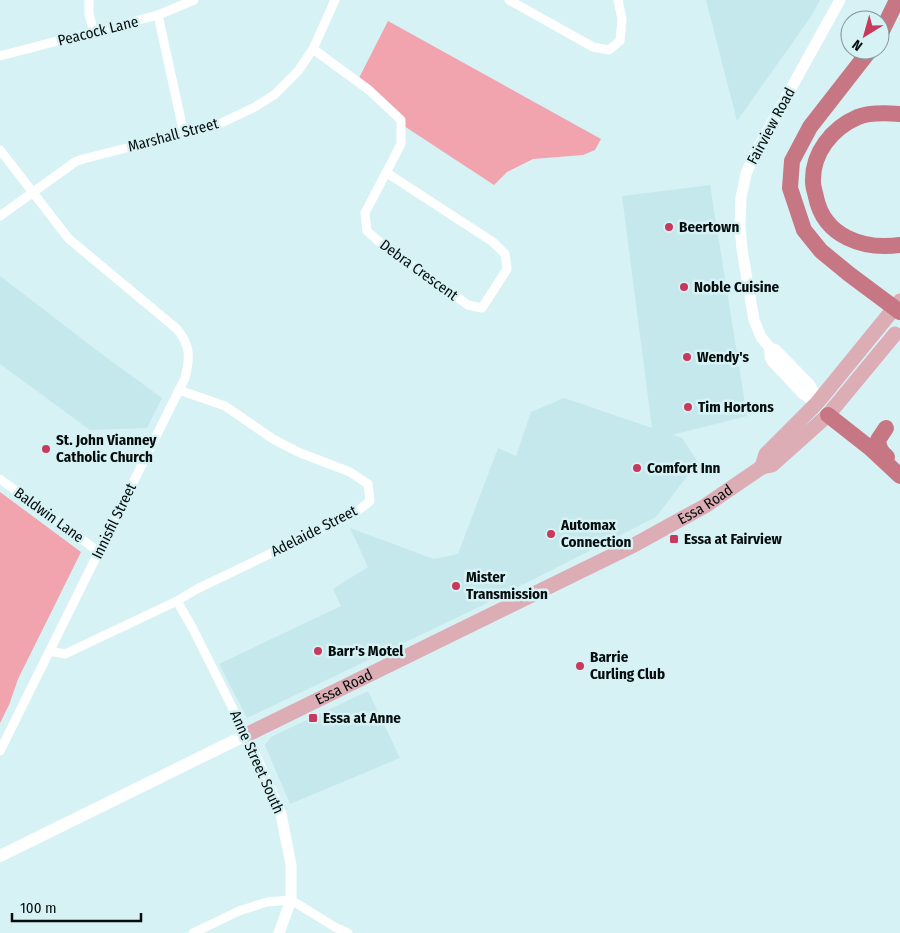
<svg xmlns="http://www.w3.org/2000/svg" width="900" height="933" font-family="'Fira Sans Condensed',sans-serif">
<style>
.built{fill:#c4e8ec}
.green{fill:#f1a3ae}
.lines{fill:none;stroke-linecap:round;stroke-linejoin:round}
.minor{stroke:#fff;stroke-width:9}
.tertiary{stroke:#fff;stroke-width:11}
.secondary{stroke:#fff;stroke-width:12}
.primary{stroke:#ddadb5;stroke-width:15}
.motorway{stroke:#c67783;stroke-width:16}
.poi-dot{fill:#c8395d;stroke:#d7f2f5;stroke-width:2}
.labels{text-anchor:middle;dominant-baseline:central;stroke-width:5;stroke-linejoin:round;paint-order:stroke}
.street-label{font-size:15px;fill:#050d0e;stroke:#d7f2f5}
.poi-label{font-size:15px;font-weight:bold;fill:#050d0e;stroke:#d7f2f5;text-anchor:start}
</style>
<rect width="100%" height="100%" fill="#d7f2f5"/>
<g class="built">
<path d="M706 0H820L810 18 737 121Z"/>
<path d="M710 185 747 416 672 435 682 438 698 462 656 517 481 606 247 718 219 664 341 606 333 589 368 567 350 528 434 559 458 554 498 448 516 456 531 412 564 398 652 428 622 196Z"/>
<path d="M0 276 99 352 162 398 147 428 90 430 0 364Z"/>
<path d="M368 691 400 758 290 804 265 745 271 737Z"/>
</g>
<g class="green">
<path d="M388 21 601 139 595 150 583 155 533 159 507 172 494 185 401 124 359 78Z"/>
<path d="M0 492 81 552 18 679 9 705 0 723Z"/>
</g>
<g class="lines">
<g class="minor">
<path d="M89 0V14L94 32"/>
<path d="M509 0 593 47 609 50 620 41 622 19 618 0"/>
<path d="M158 15 184 134"/>
<path d="M313 49 369 90 401 120V144L365 213 367 231 377 240 468 305 482 308 507 269 505 254 493 242 387 173"/>
<path d="M0 56 158 15 194 0"/>
<path d="M0 150 69 239 177 329C191 346 190 358 185 378L0 751"/>
<path d="M0 216 75 162 83 159 217 125 255 107 274 95 298 71 313 49 335 0"/>
<path d="M0 479 99 552"/>
<path d="M177 601 193 629 246 735"/>
<path d="M50 651 65 654 177 601 197 589 355 513 370 501 368 484 350 472 298 452 273 439 225 406 179 390"/>
<path d="M193 933 239 911 267 902 291 900 335 927 348 933"/>
</g>
<g class="tertiary">
<path d="M770 348V357L772 361 803 394 819 405"/>
<path d="M817 403 814 392 809 384 776 350 770 348 761 337 754 320 742 249 740 226 741 198 746 174 754 155 840 0"/>
<path d="M246 735 281 814 291 865V900L279 933"/>
</g>
<path class="secondary" d="M0 856 246 735"/>
<g class="primary">
<path d="M762 467 766 454 817 403 900 301"/>
<path id="s1" d="M246 735 634 545 705 506 762 467 772 465 828 415 895 334"/>
</g>
<g class="motorway">
<path d="M880 35 897 0"/>
<path d="M870 50 810 127 792 161 790 188 804 230 821 251 849 274 900 312"/>
<path d="M900 114C888 113 870 112 858 117 832 128 812 153 813 182 813 187 815 192 816 197 824 237 864 250 900 245"/>
<path d="M828 415 870 448 900 476"/>
<path d="M886 428 878 440C879 448 881 452 887 457"/>
</g>
</g>
<g class="poi-dot">
<circle cx="669" cy="227" r="5"/>
<circle cx="684" cy="287" r="5"/>
<circle cx="687" cy="357" r="5"/>
<circle cx="688" cy="407" r="5"/>
<circle cx="46" cy="449" r="5"/>
<circle cx="637" cy="468" r="5"/>
<circle cx="551" cy="534" r="5"/>
<rect x="669" y="534" width="10" height="10" rx="2.5"/>
<circle cx="456" cy="586" r="5"/>
<circle cx="318" cy="651" r="5"/>
<circle cx="580" cy="666" r="5"/>
<rect x="308" y="713" width="10" height="10" rx="2.5"/>
</g>
<g class="labels">
<g class="street-label">
<text transform="translate(98 31) rotate(-14)">Peacock Lane</text>
<text transform="translate(771 126) rotate(-62)">Fairview Road</text>
<text transform="translate(173 135) rotate(-15)">Marshall Street</text>
<text transform="translate(419 270) rotate(36)">Debra Crescent</text>
<text stroke="none"><textPath href="#s1" startOffset="514">Essa Road</textPath></text>
<text transform="translate(49 515) rotate(36)">Baldwin Lane</text>
<text transform="translate(114 521) rotate(-64)">Innisfil Street</text>
<text transform="translate(314 531) rotate(-27)">Adelaide Street</text>
<text stroke="none"><textPath href="#s1" startOffset="109">Essa Road</textPath></text>
<text transform="translate(257 762) rotate(66)">Anne Street South</text>
</g>
<g class="poi-label">
<text x="679" y="227">Beertown</text>
<text x="694" y="287">Noble Cuisine</text>
<text x="697" y="357">Wendy's</text>
<text x="698" y="407">Tim Hortons</text>
<text x="56" y="440">St. John Vianney<tspan x="56" dy="17">Catholic Church</tspan></text>
<text x="647" y="468">Comfort Inn</text>
<text x="561" y="525">Automax<tspan x="561" dy="17">Connection</tspan></text>
<text x="684" y="539">Essa at Fairview</text>
<text x="466" y="577">Mister<tspan x="466" dy="17">Transmission</tspan></text>
<text x="328" y="651">Barr's Motel</text>
<text x="590" y="657">Barrie<tspan x="590" dy="17">Curling Club</tspan></text>
<text x="323" y="718">Essa at Anne</text>
</g>
</g>
<g transform="translate(865 35) rotate(217)"><circle r="24" fill="#d7f2f5" stroke="#839699"/>
<path d="M0-4L9 19L0 12L-9 19Z" fill="#c8395d"/>
<text y="-8" font-size="14" font-weight="bold" text-anchor="middle" fill="#050d0e">N</text>
</g>
<path d="M12 913v8h129v-8" fill="none" stroke="#050d0e" stroke-width="2.5"/>
<text x="20" y="913" font-size="15" fill="#050d0e" stroke="#d7f2f5" stroke-width="4" paint-order="stroke">100 m</text>
</svg>
